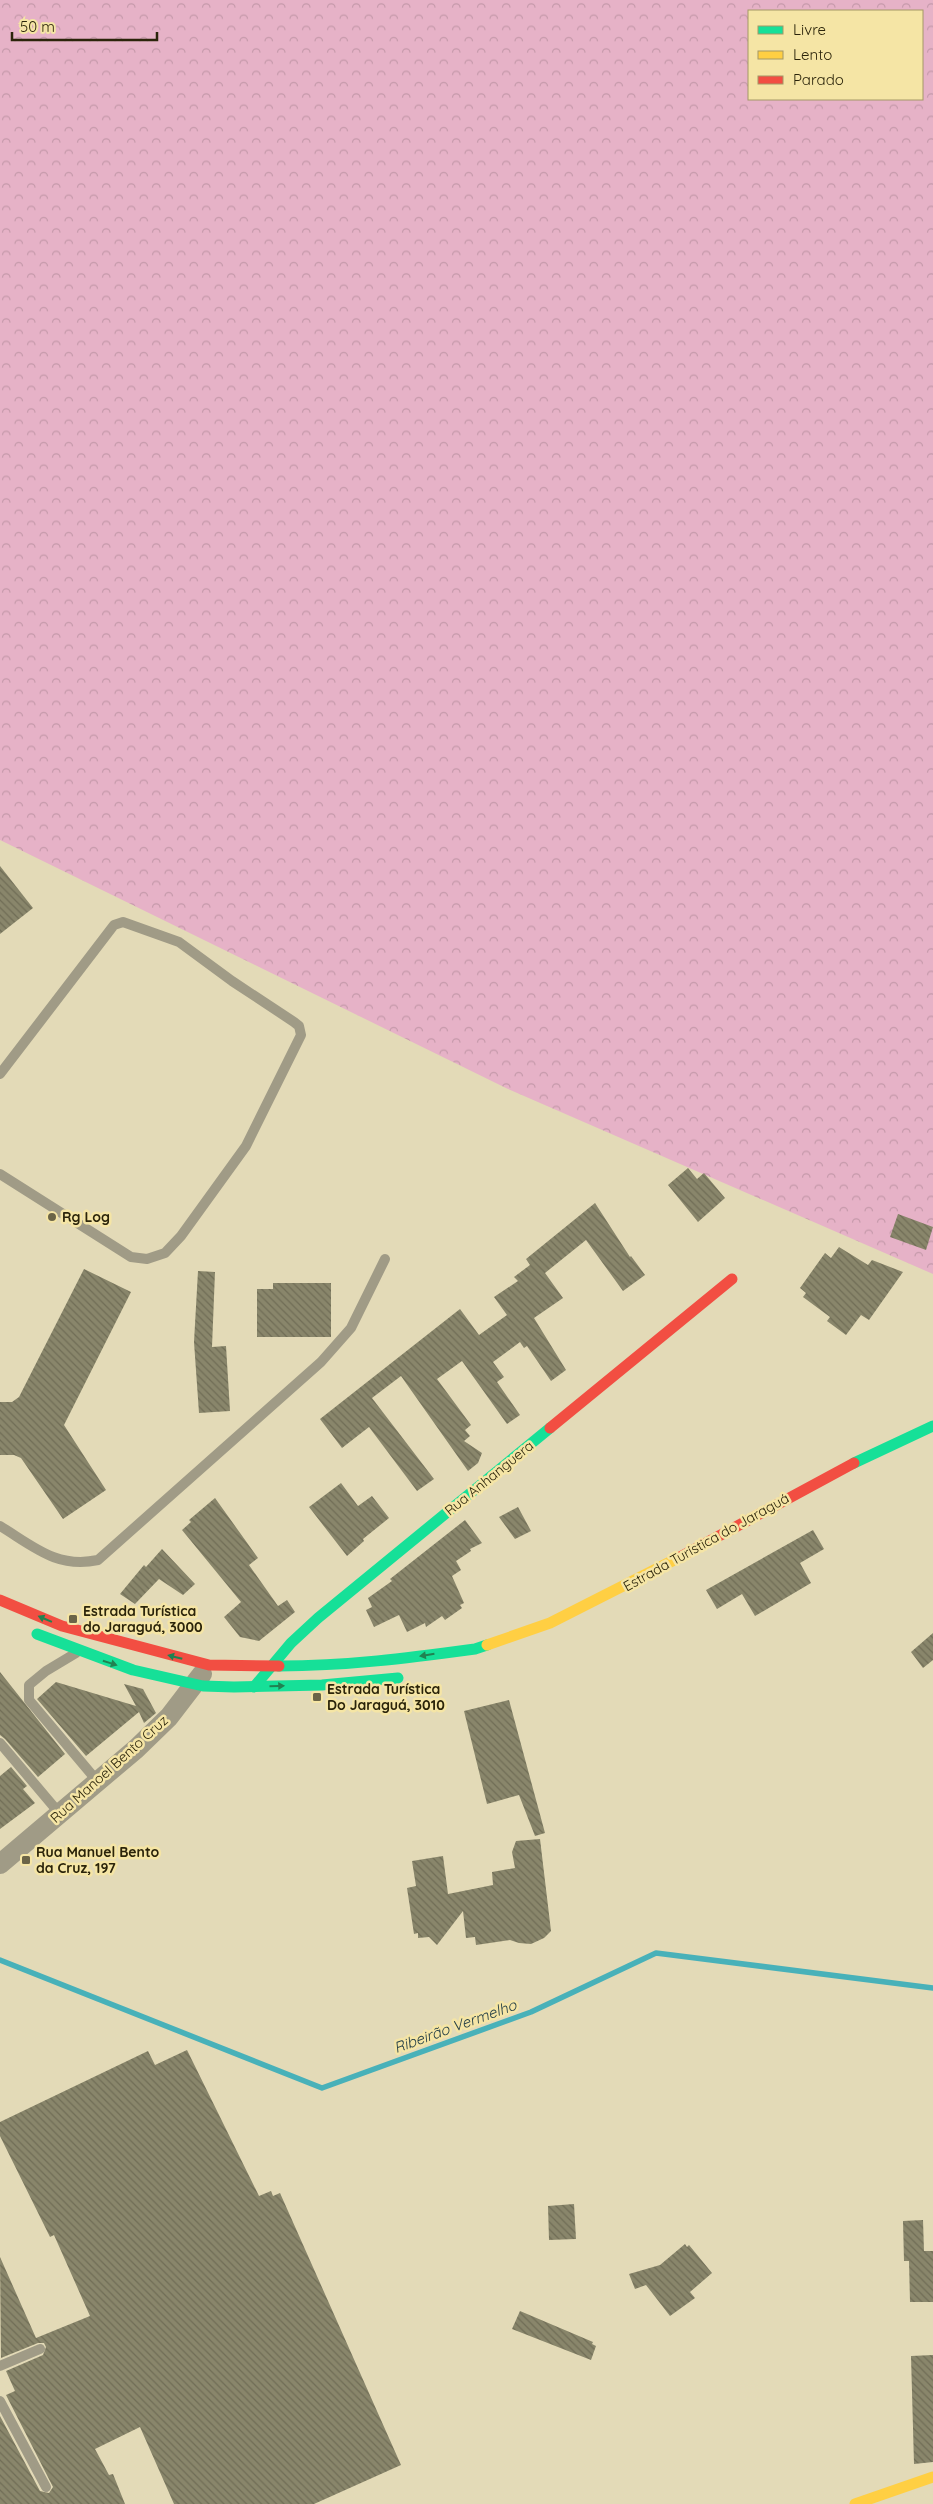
<svg xmlns="http://www.w3.org/2000/svg" width="933" height="2504" font-family="Quicksand,sans-serif">
<style>
.forest{fill:url(#forest-crowns);fill-rule:evenodd}
.lines{fill:none;stroke-linecap:round;stroke-linejoin:round}
.stream{stroke:#48b1b9;stroke-width:5.5}
.building{fill:url(#building-back-hatch)}
.lane{stroke:#a09b86;stroke-width:10}
.street{stroke:#a09b86;stroke-width:20}
.fast{stroke:#16e098;stroke-width:11}
.slow{stroke:#ffcf43;stroke-width:11}
.jam{stroke:#f24e42;stroke-width:11}
.oneway{fill:#208251}
.poi-dot{fill:#6b6447;stroke:#f5e5a5;stroke-width:2}
.labels{text-anchor:middle;dominant-baseline:central;stroke-width:5;stroke-linejoin:round;paint-order:stroke}
.poi-label{font-size:14px;font-weight:bold;fill:#2b240a;stroke:#f5e5a5;text-anchor:start}
.street-label{font-size:14px;fill:#2b240a;stroke:#f5e5a5}
.water-label{font-size:15px;font-style:italic;fill:#264047;stroke:#f5e5a5}
</style>
<defs>
<pattern id="forest-crowns" width="20" height="18" patternUnits="userSpaceOnUse" patternTransform="scale(1.25)"><rect width="20" height="18" fill="#e6b2c7"/><path d="M2 6a3 3 0 1 1 6 0M12 15a3 3 0 1 1 6 0" fill="none" stroke="#c599aa"/></pattern>
<pattern id="building-back-hatch" width="6" height="6" patternUnits="userSpaceOnUse" patternTransform="scale(1.25)"><rect width="6" height="6" fill="#89866b"/><path d="M-1 5l2 2M0 0l6 6M5-1l2 2" fill="none" stroke="#706d56"/></pattern>
</defs>
<rect width="100%" height="100%" fill="#e3dab7"/>
<path class="forest" d="M0 0H933V1274L508 1089 0 840ZM749 11H922V99H749Z"/>
<g class="lines">
<path class="stream" d="M0 1960 322 2088 531 2012 656 1953 933 1988"/>
</g>
<g class="building">
<path d="M0 866 33 908 0 934Z"/>
<path d="M688 1168 697 1179 704 1173 725 1198 698 1222 668 1185Z"/>
<path d="M595 1203 630 1257 631 1256 645 1275 623 1291 586 1240 545 1273 563 1298 534 1318 566 1370 551 1381 527 1346 524 1348 520 1342 493 1362 504 1377 497 1382 520 1415 507 1424 462 1361 437 1379 471 1425 465 1430 470 1436 464 1441 482 1453 478 1463 468 1471 401 1376 372 1398 434 1479 417 1491 369 1427 342 1448 320 1419 460 1309 479 1335 507 1315 494 1297 518 1281 514 1277 530 1265 526 1259Z"/>
<path d="M898 1214 933 1227 926 1250 890 1237Z"/>
<path d="M839 1247 868 1265 872 1260 903 1272 869 1320 861 1315 846 1335 827 1321 830 1317 803 1297 806 1293 800 1288 825 1253 831 1258Z"/>
<path d="M84 1269 131 1292 64 1425 106 1490 63 1519 21 1458 14 1455H0V1402H12L19 1397Z"/>
<path d="M198 1271 215 1272 212 1347 226 1346 230 1411 199 1413 194 1342Z"/>
<path d="M273 1283H331V1337H257V1289H273Z"/>
<path d="M341 1483 358 1506 372 1496 389 1518 363 1539 364 1541 347 1556 309 1507Z"/>
<path d="M215 1498 258 1558 249 1565 278 1606 287 1600 295 1612 259 1641 240 1637 224 1617 241 1602 182 1530 191 1522 189 1520Z"/>
<path d="M518 1507 531 1531 515 1539 499 1517Z"/>
<path d="M465 1520 482 1543 470 1549 471 1551 456 1561 461 1570 452 1576 464 1603 460 1605 462 1608 445 1620 442 1616 426 1627 425 1623 407 1632 399 1615 374 1627 366 1610 372 1607 368 1598 392 1581 390 1579Z"/>
<path d="M813 1530 824 1549 800 1563 811 1583 755 1616 742 1594 717 1609 706 1590Z"/>
<path d="M162 1549 195 1584 183 1595 159 1579 135 1604 120 1594 144 1565 146 1567Z"/>
<path d="M933 1633V1660L923 1668 911 1652Z"/>
<path d="M0 1672 65 1754 38 1777 5 1739 0 1735Z"/>
<path d="M56 1682 136 1706 124 1684 143 1689 156 1713 144 1723 139 1712 86 1756 37 1699Z"/>
<path d="M509 1700 545 1833 535 1836 519 1795 487 1804 464 1711Z"/>
<path d="M11 1767 27 1786 23 1789 35 1803 0 1829V1776Z"/>
<path d="M540 1839 551 1931 544 1938 531 1944 519 1943 510 1940 476 1945 475 1937 466 1938 463 1911 437 1945 429 1937 418 1938V1933L414 1934 407 1888 416 1886 412 1861 443 1856 448 1894 493 1885 492 1872 515 1868 512 1852 516 1841Z"/>
<path d="M187 2050 259 2196 271 2191 273 2196 280 2193 401 2465 314 2504H174L140 2427 95 2449 109 2475 113 2474 125 2504H0V2416L40 2491 49 2493 53 2487 6 2395 15 2391 6 2371 43 2355 46 2347 44 2343H38L1 2358 0 2257 36 2338 90 2316 54 2235 50 2237 0 2136V2122L148 2051 155 2065Z"/>
<path d="M574 2204 576 2239 549 2240 548 2206Z"/>
<path d="M923 2220 924 2251H933V2302H910L909 2261H904L903 2221Z"/>
<path d="M685 2244 687 2247 689 2245 712 2273 690 2292 695 2298 670 2316 646 2285 635 2289 629 2274 660 2265Z"/>
<path d="M520 2311 593 2342 592 2344 596 2346 591 2360 512 2329Z"/>
<path d="M933 2355V2462L914 2464 911 2356Z"/>
</g>
<g class="lines">
<g class="lane">
<path d="M0 1074 114 925 123 922 179 942 232 981 294 1022 299 1026 301 1035 246 1146 181 1236 165 1253 147 1259 131 1257 0 1174"/>
<path d="M0 1526C33 1546 57 1569 98 1560L321 1362 351 1328 385 1259"/>
<path d="M76 1653 46 1671 29 1685V1700L98 1782"/>
<path d="M0 1743 60 1814"/>
<path d="M0 2366 40 2349"/>
<path d="M0 2401 46 2487"/>
</g>
<path class="street" d="M0 1864 136 1749 169 1717 202 1674"/>
<g class="fast">
<path d="M854 1463 933 1426"/>
<path d="M37 1634 133 1670 203 1686 234 1687 322 1685 398 1678"/>
<path d="M279 1666C347 1666 408 1658 475 1649L487 1645"/>
<path d="M254 1687 291 1643 318 1618 550 1428"/>
</g>
<g class="slow">
<path d="M487 1645 550 1623 680 1557"/>
<path d="M855 2504 933 2477"/>
</g>
<g class="jam">
<path d="M550 1428 732 1279"/>
<path d="M680 1557 854 1463"/>
<path d="M0 1600 62 1626 209 1665 279 1666"/>
</g>
</g>
<defs><path id="oneway-solid" d="M-6-.8H1V-3.2L6.5 0L1 3.2V.8H-6Z" transform="scale(1.25)"/></defs>
<g class="oneway">
<use href="#oneway-solid" transform="translate(45 1619) rotate(-157)"/>
<use href="#oneway-solid" transform="translate(427 1655) rotate(171)"/>
<use href="#oneway-solid" transform="translate(175 1657) rotate(-166)"/>
<use href="#oneway-solid" transform="translate(110 1663) rotate(18)"/>
<use href="#oneway-solid" transform="translate(277 1686) rotate(-2)"/>
</g>
<g class="poi-dot">
<circle cx="52" cy="1217" r="5"/>
<rect x="68" y="1614" width="10" height="10" rx="2.5"/>
<rect x="312" y="1692" width="10" height="10" rx="2.5"/>
<rect x="21" y="1855" width="10" height="10" rx="2.5"/>
</g>
<g class="labels">
<g class="poi-label">
<text x="62" y="1217">Rg Log</text>
<text x="83" y="1611">Estrada Turística<tspan x="83" dy="16">do Jaraguá, 3000</tspan></text>
<text x="327" y="1689">Estrada Turística<tspan x="327" dy="16">Do Jaraguá, 3010</tspan></text>
<text x="36" y="1852">Rua Manuel Bento<tspan x="36" dy="16">da Cruz, 197</tspan></text>
</g>
<g class="street-label">
<text transform="translate(489 1478) rotate(-39)">Rua Anhanguera</text>
<text transform="translate(706 1542) rotate(-29)">Estrada Turística do Jaraguá</text>
<text transform="translate(109 1769) rotate(-42)">Rua Manoel Bento Cruz</text>
</g>
<g class="water-label">
<text transform="translate(455 2026) rotate(-20)">Ribeirão Vermelho</text>
</g>
</g>
<rect x="748" y="10" width="175" height="90" fill="#f5e5a5" stroke="#a49867"/>
<rect x="758" y="26" width="25" height="8" fill="#16e098" stroke="#a49867"/>
<text x="793" y="35" font-size="15" fill="#2b240a">Livre</text>
<rect x="758" y="51" width="25" height="8" fill="#ffcf43" stroke="#a49867"/>
<text x="793" y="60" font-size="15" fill="#2b240a">Lento</text>
<rect x="758" y="76" width="25" height="8" fill="#f24e42" stroke="#a49867"/>
<text x="793" y="85" font-size="15" fill="#2b240a">Parado</text>
<path d="M12 32v8h145v-8" fill="none" stroke="#2b240a" stroke-width="2.5"/>
<text x="20" y="32" font-size="15" fill="#2b240a" stroke="#f5e5a5" stroke-width="4" paint-order="stroke">50 m</text>
</svg>
